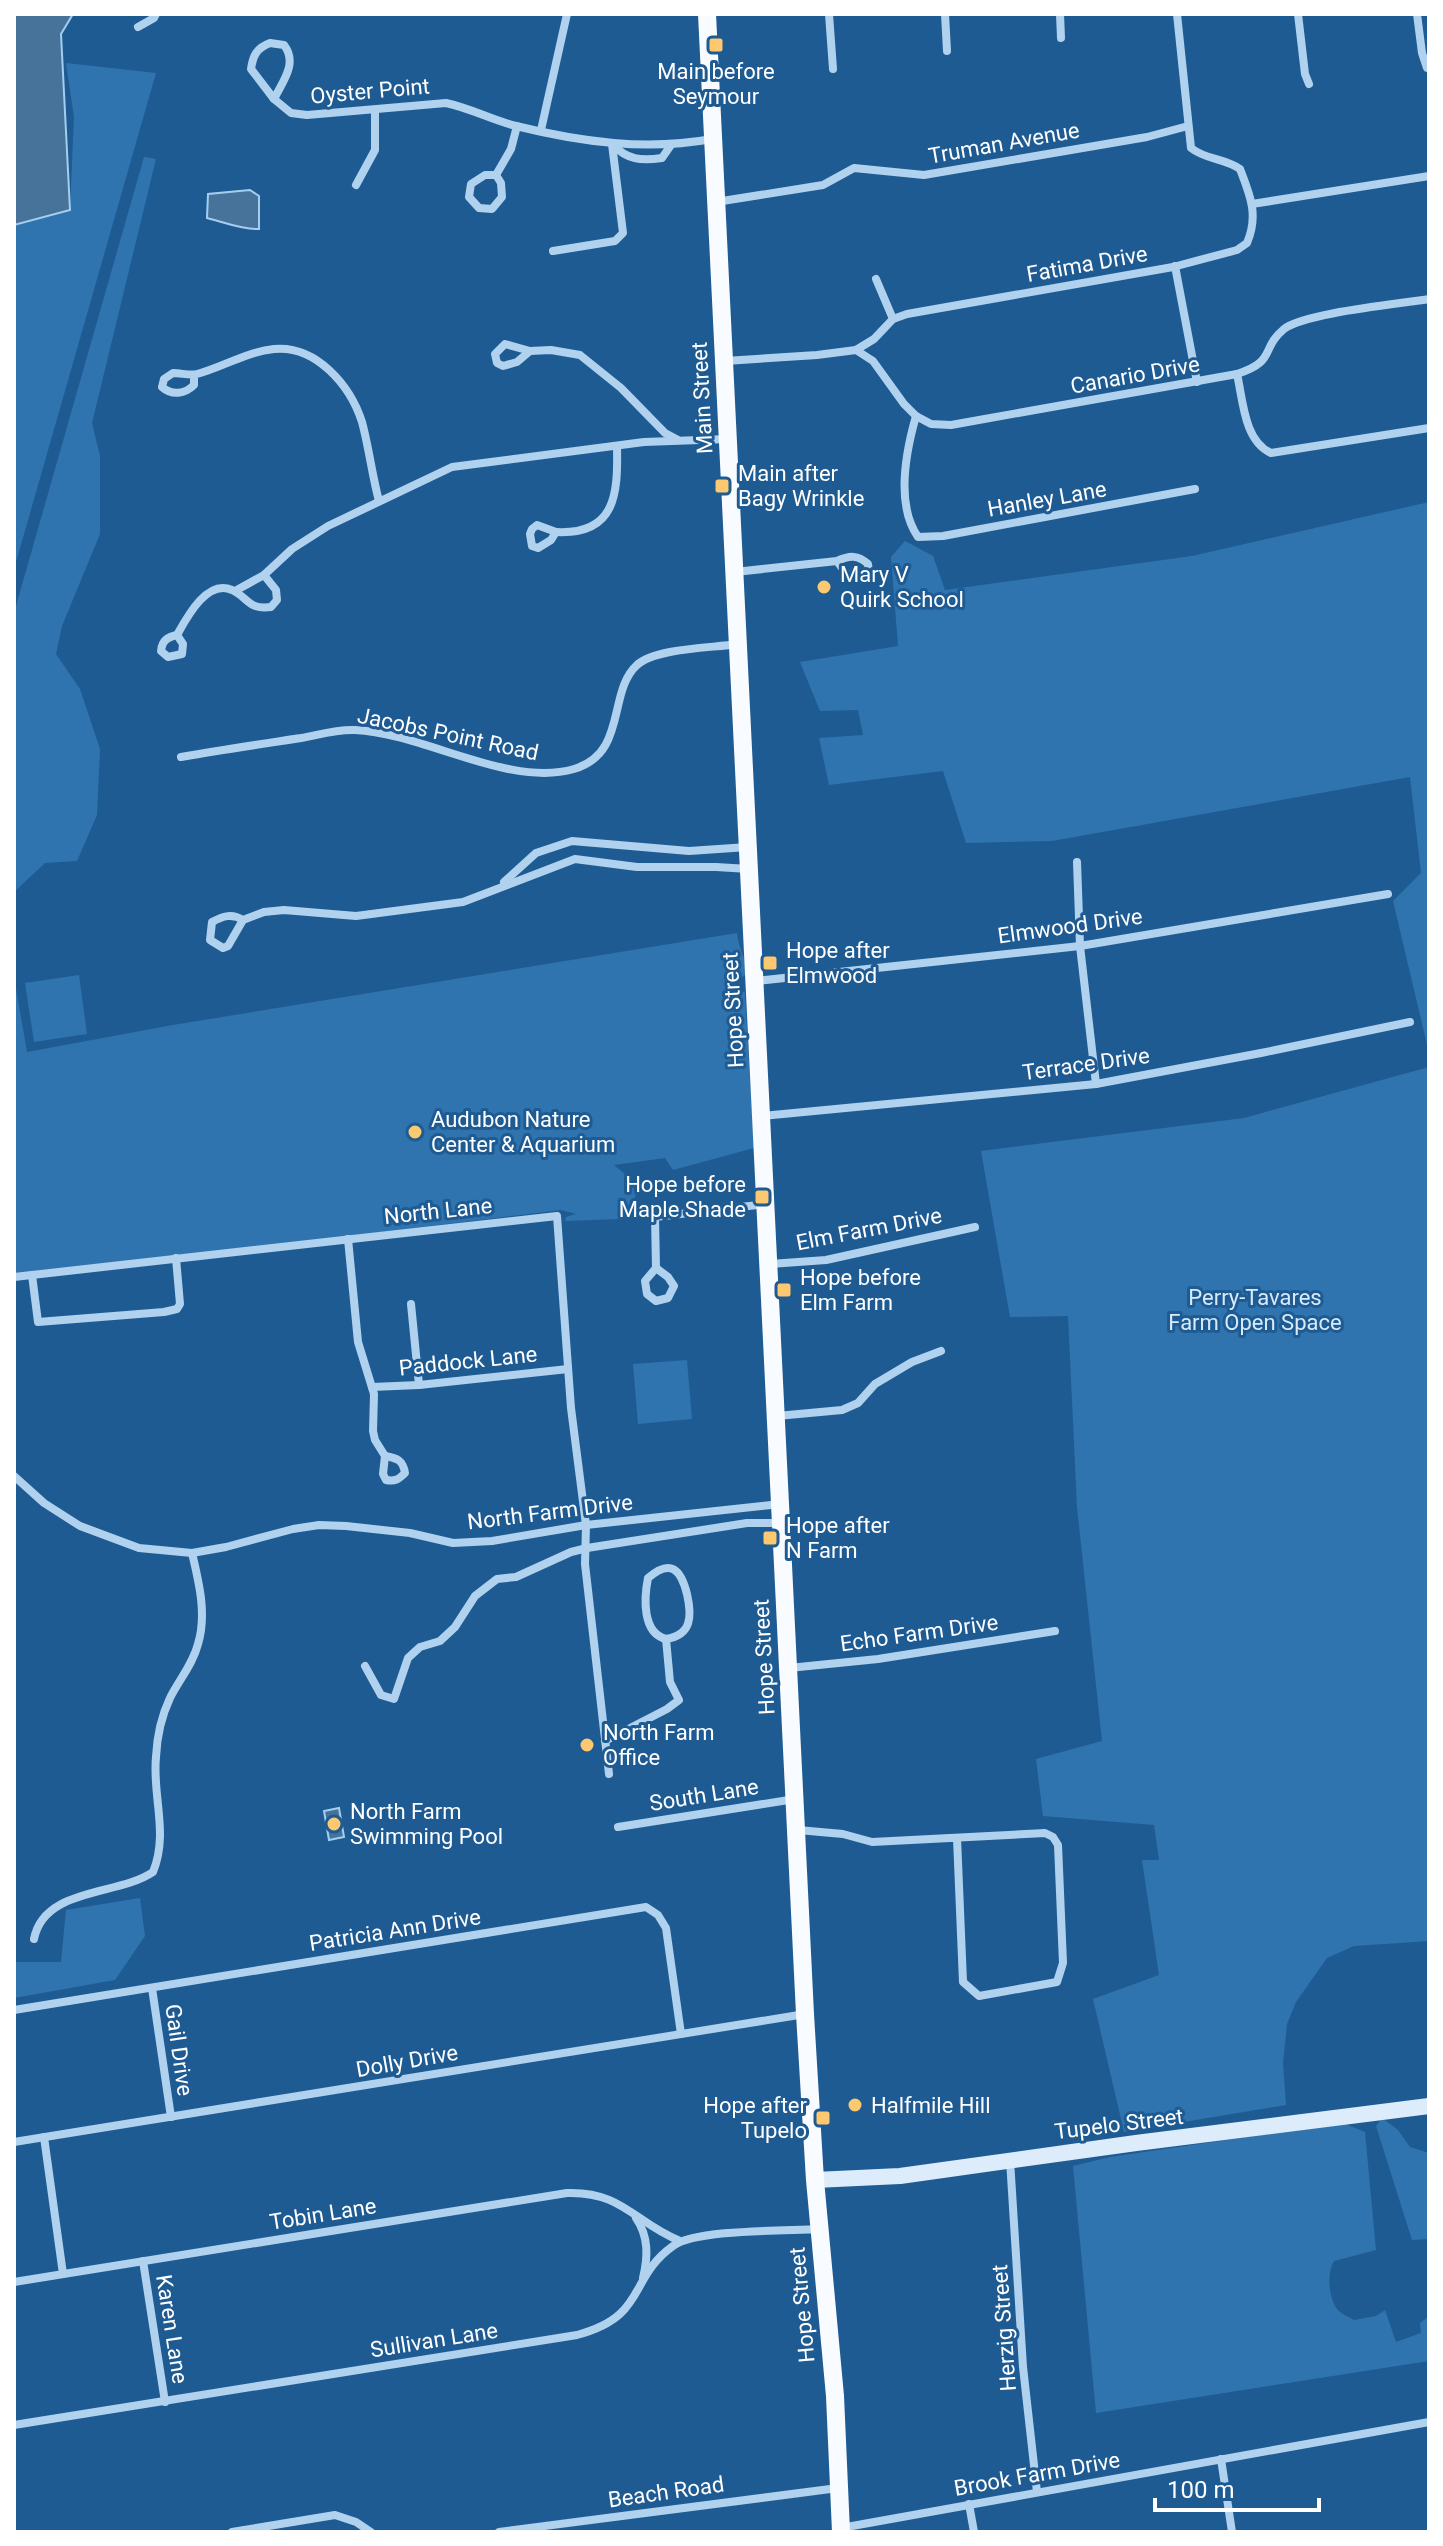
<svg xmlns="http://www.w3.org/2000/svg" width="1443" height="2546" font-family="Roboto,sans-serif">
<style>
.green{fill:#2f74af}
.water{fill:#477299;stroke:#a4ceef;stroke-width:2}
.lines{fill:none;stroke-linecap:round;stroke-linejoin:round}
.street{stroke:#b1d2ee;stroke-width:8}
.secondary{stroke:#ddecfa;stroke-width:16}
.primary{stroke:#f8fbff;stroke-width:18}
.poi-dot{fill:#fcc870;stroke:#1f5b93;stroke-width:3}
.labels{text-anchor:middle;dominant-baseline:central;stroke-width:6;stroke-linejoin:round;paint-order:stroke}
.poi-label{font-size:22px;fill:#fff;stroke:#1f5b93;text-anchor:start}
.street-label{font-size:22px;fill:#fff;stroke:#1f5b93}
.park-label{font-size:22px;fill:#d7eafa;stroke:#1f5b93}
</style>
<rect width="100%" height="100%" fill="#1f5b93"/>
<g class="green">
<path d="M66 63 156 73 14 569V225L70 210 74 117Z"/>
<path d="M144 157 156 159 92 423 100 456V534L62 626 56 654 80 689 100 749 97 815 77 861 45 863 14 892V613Z"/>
<path d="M1429 502V1053L1393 901 1421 873 1410 777 1052 841 966 843 943 771 829 785 819 738 863 735 858 710 820 711 800 662 898 646 891 557 905 541 933 556 945 590 1192 556Z"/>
<path d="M737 933C738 949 747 958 747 974L739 979 740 991 745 992 754 1148 673 1170 665 1158 614 1165 638 1185 632 1210 621 1219 565 1221 566 1217 576 1214 561 1210 14 1277V977L27 1052 173 1025Z"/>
<path d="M79 975 87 1034 34 1042 25 983Z"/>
<path d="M1429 1067V1941L1354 1946 1327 1958 1296 2002 1287 2024 1283 2063 1286 2105 1124 2132 1093 1999 1159 1975 1142 1860H1159L1154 1825 1043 1816 1036 1759 1102 1741 1077 1507 1068 1316 1010 1317 981 1151 1244 1118Z"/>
<path d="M687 1360 692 1419 638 1424 633 1364Z"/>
<path d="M140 1898 145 1936 115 1980 14 1998V1962H61L66 1910Z"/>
<path d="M1382 2118 1398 2130 1410 2147 1429 2153V2239L1412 2240 1376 2126Z"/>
<path d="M1343 2123 1365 2132 1376 2250 1334 2261C1327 2273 1328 2296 1337 2309 1340 2313 1349 2317 1354 2320L1376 2316 1385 2310 1396 2342 1421 2333 1420 2323 1429 2316V2361L1096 2413 1073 2166 1110 2157Z"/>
</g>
<g class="water">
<path d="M14 14H73L61 34 70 210 14 225Z"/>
<path d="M250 190 259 196V229C243 230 223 222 207 218L208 194Z"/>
<path d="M339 1808 344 1837 329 1840 324 1811Z"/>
</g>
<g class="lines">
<g class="street">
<path d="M829 14 833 69"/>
<path d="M945 14 947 51"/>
<path d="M1060 14 1061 38"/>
<path d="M1298 14 1305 74 1309 84"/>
<path d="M1417 14 1422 53 1427 68"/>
<path d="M138 27 154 18 156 14"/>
<path d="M270 43 284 45C298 63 283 81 274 99L251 69C253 55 257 48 270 43Z"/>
<path d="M274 99 291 113 307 115 446 103C470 108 492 120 516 126 581 142 646 151 712 139"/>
<path d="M541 130 567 14"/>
<path d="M612 144C627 160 641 161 662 158L671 145"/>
<path d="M496 175H485L471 184 469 197 479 208 492 209 502 197 501 183 496 175 511 149 517 126"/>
<path d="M356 185 375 150V111"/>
<path d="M716 202 823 185 854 168 924 175 1147 137 1188 126"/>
<path d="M1252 204 1429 176"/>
<path d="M553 251 615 241 623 233 612 144"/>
<path d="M1175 266 1197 382"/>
<path d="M876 279 893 319"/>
<path d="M505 344 530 351 517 362 503 366 497 363 495 354Z"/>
<path d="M856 350 873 361 904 404 916 416 931 424 951 425 1237 374C1277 361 1260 349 1284 329 1304 313 1399 304 1429 299"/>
<path d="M530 351 551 350 580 355 621 388 665 433 678 440"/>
<path d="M725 361 817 355 856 350 874 339 893 319 907 314 1173 267 1237 250 1247 243C1259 215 1250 195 1240 169 1224 158 1206 160 1191 148L1177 14"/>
<path d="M1237 374C1243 400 1244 441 1271 453L1429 428"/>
<path d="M194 376V385C185 394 172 396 162 387L164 379 173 373C181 373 191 376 197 374 223 367 246 352 274 349 316 345 350 385 362 422 369 448 372 475 379 501"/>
<path d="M916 416C906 451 895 504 918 537L943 536 1195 489"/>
<path d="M537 525 556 532 551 540 538 548 532 546 530 534 532 529Z"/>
<path d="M556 532C616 535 618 494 617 446"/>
<path d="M735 572 837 561C844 571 850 580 863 580L869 573 868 564C858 555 850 555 837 561"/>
<path d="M235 591 264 575 292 549 328 526 452 467 644 442 728 439"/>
<path d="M177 635C187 617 207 579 232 590 249 598 248 610 271 607L277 600 276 590 264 575"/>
<path d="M177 635 183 644 182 654 168 657 161 651C162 640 168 637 177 635Z"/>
<path d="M181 757C221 750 261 744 301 738 318 735 337 729 355 730 423 733 509 788 574 769 628 753 607 692 637 665 655 648 713 648 737 644"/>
<path d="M1077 862 1080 946 1096 1084"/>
<path d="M504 882 536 853 572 841 689 851 748 847"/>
<path d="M243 920C232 913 223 916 212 922L210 940 223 948 228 946 243 920 264 912 284 910 356 916 463 902 575 859 637 867H716L749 869"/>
<path d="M756 981 1080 946 1388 894"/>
<path d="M762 1116 1096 1084 1261 1053 1410 1022"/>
<path d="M348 1239 358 1342 374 1394 373 1431 375 1440 385 1456"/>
<path d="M770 1264 826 1260 975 1227"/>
<path d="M656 1268 668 1277 674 1286 668 1298 656 1301 647 1294 645 1281 656 1268 655 1217 766 1204"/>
<path d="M32 1275 38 1322 164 1312 177 1309 180 1304 176 1258"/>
<path d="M14 1277 557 1216 571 1408 586 1525 585 1564 609 1774"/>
<path d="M411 1304 419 1385"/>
<path d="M372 1387 419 1385 568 1369"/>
<path d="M777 1416 842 1410 858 1403 875 1384 912 1362 941 1351"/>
<path d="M385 1456C397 1458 403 1460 405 1473 399 1479 395 1482 386 1480L383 1474Z"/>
<path d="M14 1476 44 1503 80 1526 139 1548 192 1553 226 1547 293 1529 319 1525 346 1526 410 1533 453 1543 492 1541 586 1525 780 1504"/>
<path d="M365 1666 381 1695 394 1699 408 1658 420 1647 440 1641 455 1627 475 1596 497 1579 516 1577 571 1552 587 1548 747 1523H782"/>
<path d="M789 1668 878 1659 1055 1631"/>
<path d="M605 1741 667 1709 679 1700 670 1682 666 1639C642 1633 644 1598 648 1578 671 1558 681 1570 687 1594 692 1616 692 1635 666 1639"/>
<path d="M618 1827 795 1799"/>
<path d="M798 1830 843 1834 872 1842 1045 1833 1053 1837 1058 1845 1063 1963 1057 1982 979 1996 963 1982 957 1838"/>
<path d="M34 1939C44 1887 118 1896 153 1872 169 1833 152 1796 156 1757 157 1736 161 1717 170 1698 179 1680 193 1664 198 1644 207 1614 199 1583 192 1553"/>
<path d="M152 1988 171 2117"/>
<path d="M14 2010 646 1907 658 1915 666 1928 681 2034"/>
<path d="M44 2137 63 2274"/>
<path d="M14 2142 805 2014"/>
<path d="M1010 2160 1023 2367 1037 2492"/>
<path d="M636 2218C649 2237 648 2257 643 2278"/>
<path d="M143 2261 165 2402"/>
<path d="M14 2282 567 2193C622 2191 635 2223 680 2241"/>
<path d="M14 2425 577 2335C648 2316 627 2279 673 2246 696 2229 788 2231 819 2229"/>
<path d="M1221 2459 1232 2532"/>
<path d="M969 2504 974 2532"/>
<path d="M841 2528 1429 2422"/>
<path d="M232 2532 335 2515 356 2522 371 2532"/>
<path d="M499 2532 838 2488"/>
</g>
<path class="secondary" d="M815 2180 900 2176 1136 2143 1429 2106"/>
<path class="primary" d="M707 14 805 2014 815 2180 835 2396 841 2532"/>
</g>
<g class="poi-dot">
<rect x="708" y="37" width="16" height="16" rx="4"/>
<rect x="714" y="478" width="16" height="16" rx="4"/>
<circle cx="824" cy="587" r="8"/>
<rect x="762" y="955" width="16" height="16" rx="4"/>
<circle cx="415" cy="1132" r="8"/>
<rect x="754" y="1189" width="16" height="16" rx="4"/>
<rect x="776" y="1282" width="16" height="16" rx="4"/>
<rect x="762" y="1530" width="16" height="16" rx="4"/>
<circle cx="587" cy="1745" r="8"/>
<circle cx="334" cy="1824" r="8"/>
<circle cx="855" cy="2105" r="8"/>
<rect x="815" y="2110" width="16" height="16" rx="4"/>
</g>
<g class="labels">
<g class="poi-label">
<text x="716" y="71" text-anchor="middle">Main before<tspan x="716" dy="25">Seymour</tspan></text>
<text x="738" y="473">Main after<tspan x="738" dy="25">Bagy Wrinkle</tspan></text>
<text x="840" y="574">Mary V<tspan x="840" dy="25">Quirk School</tspan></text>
<text x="786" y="950">Hope after<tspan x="786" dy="25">Elmwood</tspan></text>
<text x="431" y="1119">Audubon Nature<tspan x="431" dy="25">Center &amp; Aquarium</tspan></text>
<text x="746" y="1184" text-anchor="end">Hope before<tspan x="746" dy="25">Maple Shade</tspan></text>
<text x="800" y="1277">Hope before<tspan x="800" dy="25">Elm Farm</tspan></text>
<text x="786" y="1525">Hope after<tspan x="786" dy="25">N Farm</tspan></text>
<text x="603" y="1732">North Farm<tspan x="603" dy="25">Office</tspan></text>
<text x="350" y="1811">North Farm<tspan x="350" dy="25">Swimming Pool</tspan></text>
<text x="807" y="2105" text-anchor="end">Hope after<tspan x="807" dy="25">Tupelo</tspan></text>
<text x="871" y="2105">Halfmile Hill</text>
</g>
<g class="street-label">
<text transform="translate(370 91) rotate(-5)">Oyster Point</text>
<text transform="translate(1004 143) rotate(-10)">Truman Avenue</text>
<text transform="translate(1087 264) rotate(-10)">Fatima Drive</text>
<text transform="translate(1135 375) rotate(-10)">Canario Drive</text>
<text transform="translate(702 398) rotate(-93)">Main Street</text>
<text transform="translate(1047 499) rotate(-10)">Hanley Lane</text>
<text transform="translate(448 734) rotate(12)">Jacobs Point Road</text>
<text transform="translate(1070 926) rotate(-8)">Elmwood Drive</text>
<text transform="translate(733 1010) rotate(-93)">Hope Street</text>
<text transform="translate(1086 1064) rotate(-8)">Terrace Drive</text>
<text transform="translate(438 1211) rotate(-6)">North Lane</text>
<text transform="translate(869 1229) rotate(-11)">Elm Farm Drive</text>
<text transform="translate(468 1361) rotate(-6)">Paddock Lane</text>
<text transform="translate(550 1512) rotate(-7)">North Farm Drive</text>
<text transform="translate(919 1633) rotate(-8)">Echo Farm Drive</text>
<text transform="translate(764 1657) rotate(-93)">Hope Street</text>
<text transform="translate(704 1795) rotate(-9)">South Lane</text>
<text transform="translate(395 1930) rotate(-9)">Patricia Ann Drive</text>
<text transform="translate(179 2050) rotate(82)">Gail Drive</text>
<text transform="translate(407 2061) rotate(-10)">Dolly Drive</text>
<text transform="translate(1119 2124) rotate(-7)">Tupelo Street</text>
<text transform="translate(323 2214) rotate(-9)">Tobin Lane</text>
<text transform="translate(802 2305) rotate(-95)">Hope Street</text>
<text transform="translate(1004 2328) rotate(-94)">Herzig Street</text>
<text transform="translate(172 2329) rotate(81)">Karen Lane</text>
<text transform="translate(434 2340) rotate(-9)">Sullivan Lane</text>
<text transform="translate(1037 2474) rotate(-10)">Brook Farm Drive</text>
<text transform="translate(666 2492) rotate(-8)">Beach Road</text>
</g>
<g class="park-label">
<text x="1255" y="1297">Perry-Tavares<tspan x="1255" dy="25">Farm Open Space</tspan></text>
</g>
</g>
<rect width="1443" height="2546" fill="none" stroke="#ffffff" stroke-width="32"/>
<path d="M1155 2498v12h164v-12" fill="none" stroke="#ffffff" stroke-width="4"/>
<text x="1167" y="2498" font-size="24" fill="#ffffff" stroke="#1f5b93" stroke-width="6" paint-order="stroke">100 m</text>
</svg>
